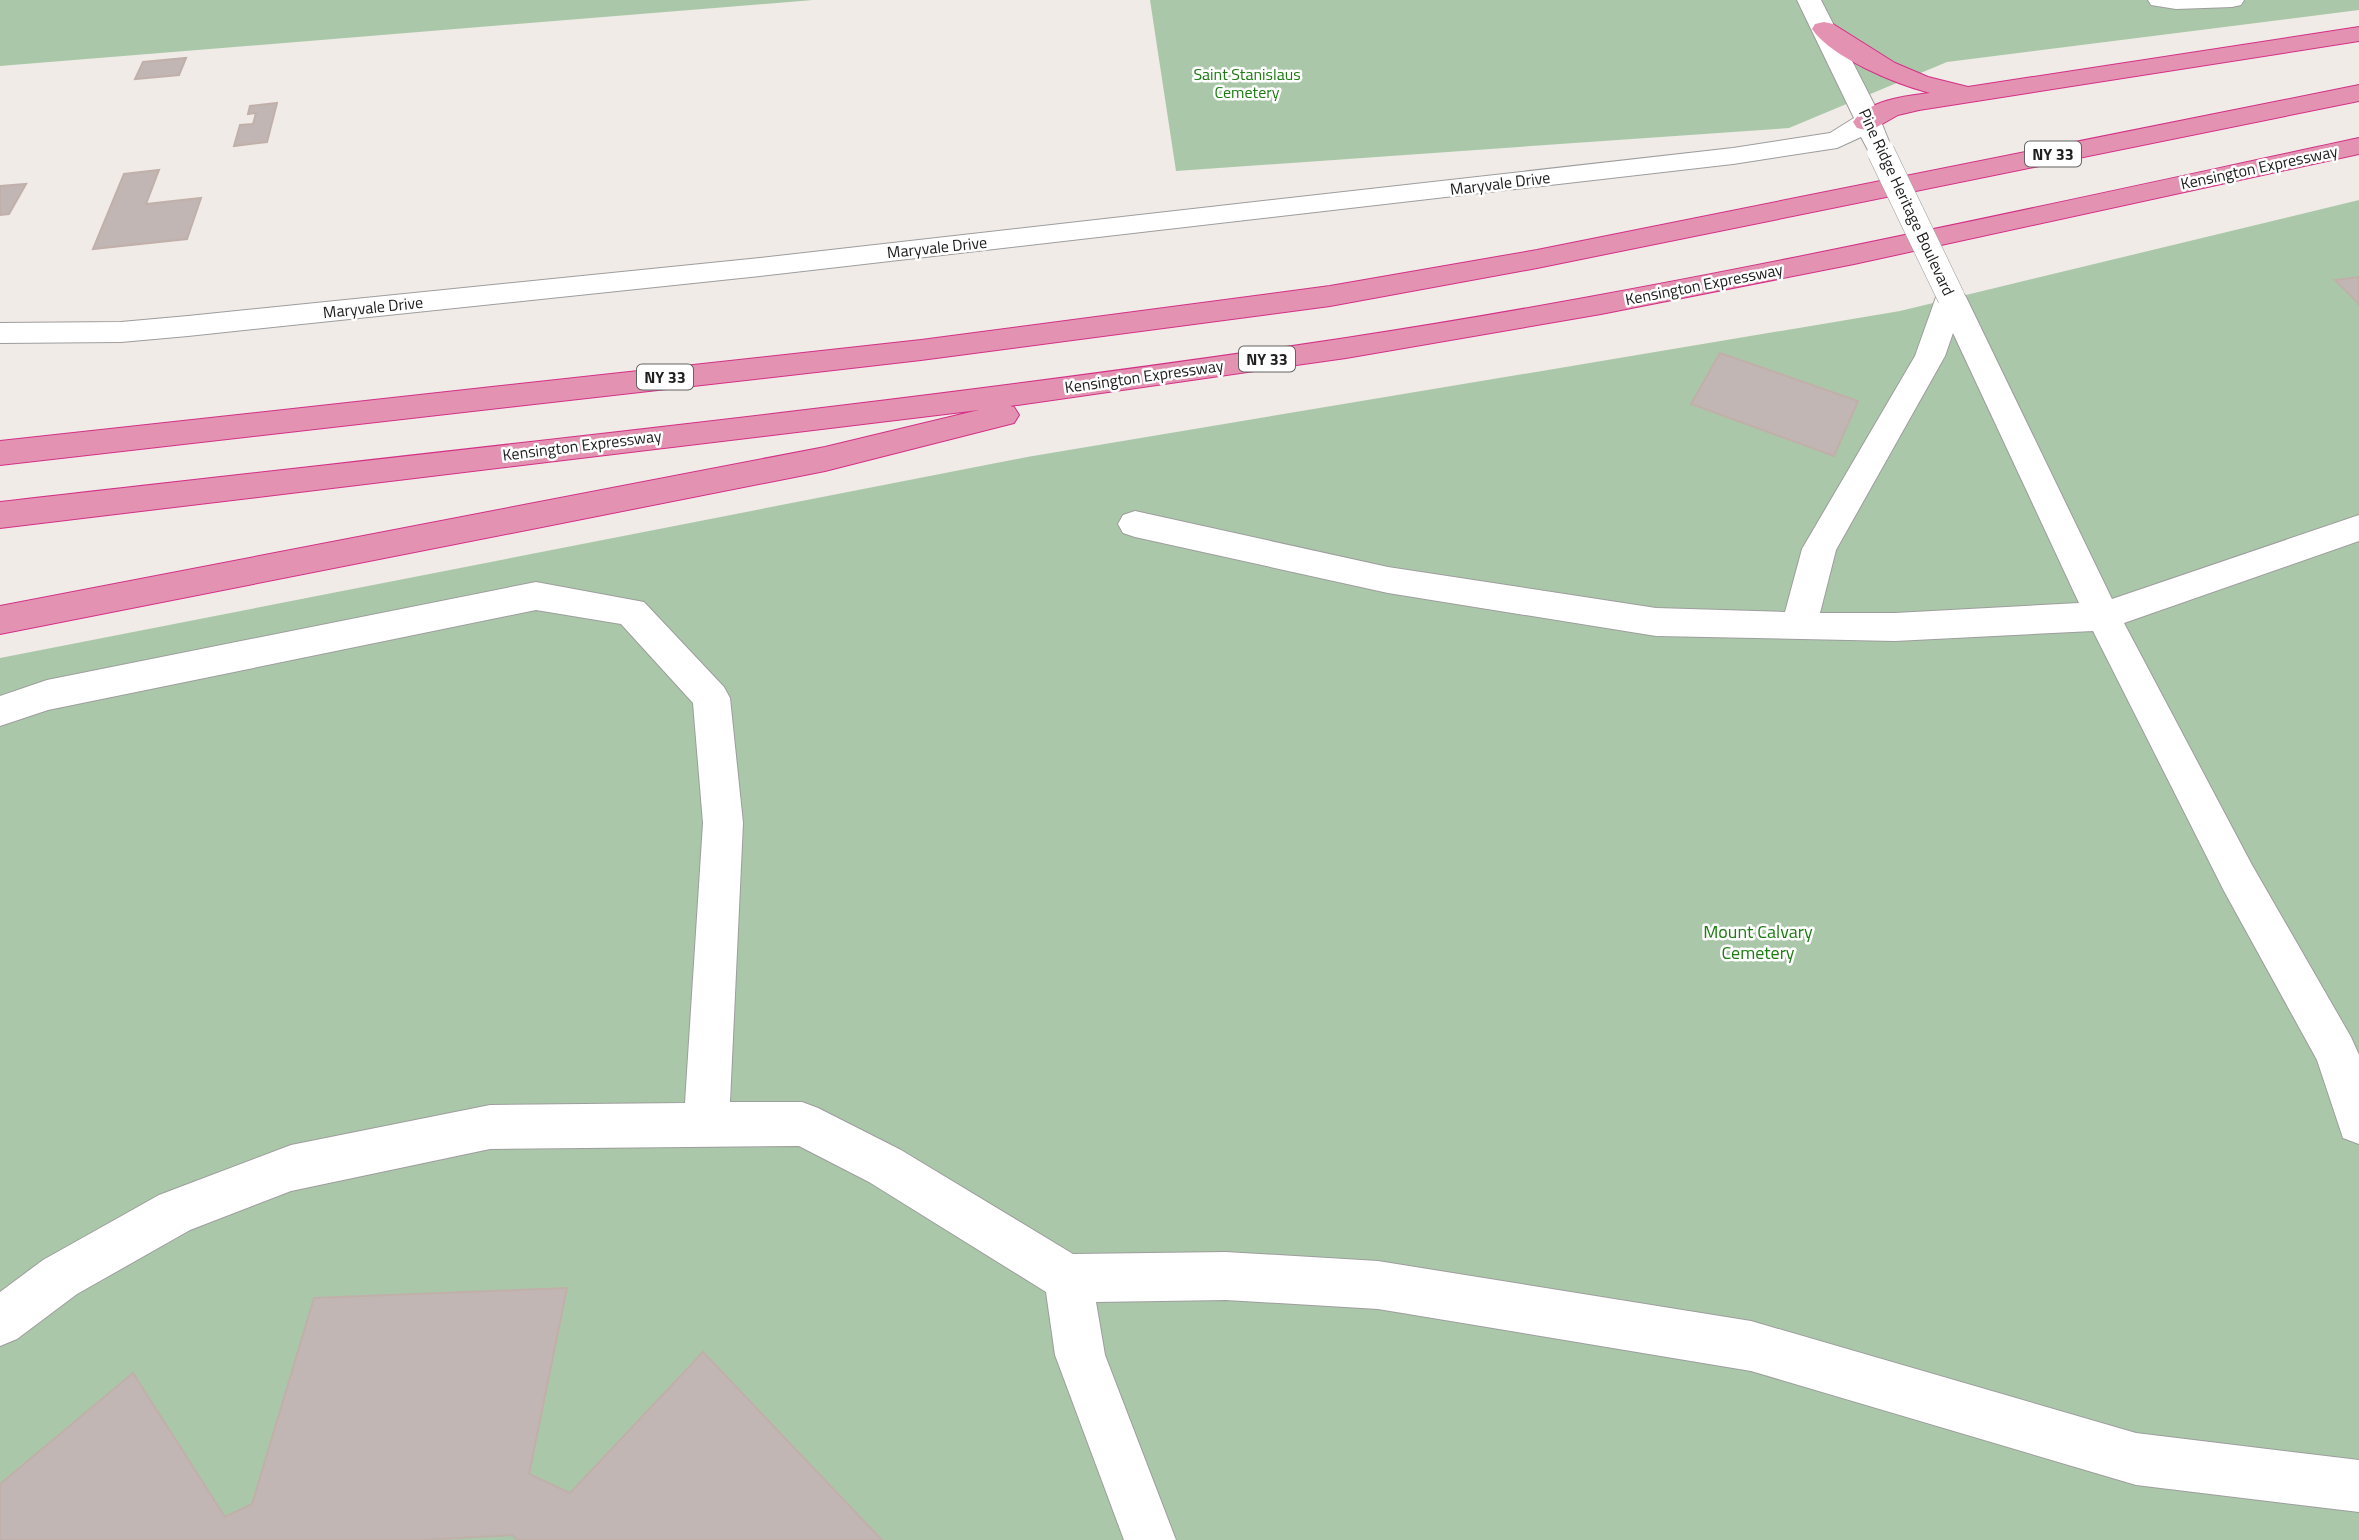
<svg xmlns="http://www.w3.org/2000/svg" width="2359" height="1540" font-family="'Titillium Web',sans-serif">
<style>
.cemetery{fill:#aac8a9}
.building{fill:#c1b6b3;stroke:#c1b0aa;stroke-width:2}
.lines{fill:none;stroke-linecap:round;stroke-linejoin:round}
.minor-casing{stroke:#9d9d9d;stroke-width:2}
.highway-casing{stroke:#d32f86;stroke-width:2}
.minor{fill:#fff;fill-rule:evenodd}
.highway{fill:#e393b1;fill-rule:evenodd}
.minor-bridge-casing{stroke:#9d9d9d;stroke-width:28;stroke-linecap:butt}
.minor-bridge{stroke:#fff;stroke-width:27}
.labels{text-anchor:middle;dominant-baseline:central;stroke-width:5;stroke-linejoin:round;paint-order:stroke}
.far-park-label{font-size:16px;fill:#1c7b11;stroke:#fff}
.shield{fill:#fff;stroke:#636363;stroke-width:2}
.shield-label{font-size:16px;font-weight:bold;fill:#202020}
.far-street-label{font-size:16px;fill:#202020;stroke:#fff}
.park-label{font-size:18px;fill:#1c7b11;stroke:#fff}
</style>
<rect width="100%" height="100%" fill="#f0ebe7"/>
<g class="cemetery">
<path d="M0 0H813L0 66Z"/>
<path d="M1150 0H2359V10L1947 62 1789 128 1176 171Z"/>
<path d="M2359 200V1540H0V658L1027 457 1900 311Z"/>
</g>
<g class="building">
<path d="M186 58 179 75 135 79 143 62Z"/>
<path d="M277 103 267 142 234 146 240 125 253 124 256 113 248 114 250 106Z"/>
<path d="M159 170 146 204 201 198 187 239 93 249 124 174Z"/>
<path d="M26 184 9 214 0 215V186Z"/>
<path d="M2359 277V304L2335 280Z"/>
<path d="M1720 353 1858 401 1834 456 1691 404Z"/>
<path d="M567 1288 529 1474 570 1493 703 1352 882 1540H517L513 1535 421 1540H0V1484L133 1373 225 1517 252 1504 314 1298Z"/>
</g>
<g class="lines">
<g class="minor-casing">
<g id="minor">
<path d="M1797 0H1821L1874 104 1890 144 1886 150 1877 152 1868 150 1861 137 1837 148 1733 164 760 276 188 336 121 342 0 343V323L121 322 188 316 760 258 1733 148 1830 133 1854 118Z"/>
<path d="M2148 0H2244L2241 5 2232 7 2176 9 2151 5Z"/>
<path d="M1951 287 1961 290 1966 297 2112 599 2359 515V541L2124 623 2252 865 2351 1037 2359 1055V1144L2343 1138 2317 1060 2224 891 2093 631 1895 641 1656 636 1388 593 1135 537 1123 533 1118 524 1123 515 1135 511 1388 567 1656 608 1785 612 1802 549 1915 356 1936 297 1941 290ZM1953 333 2079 603 1895 613H1820L1836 550 1945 356Z"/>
<path d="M536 582 644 602 724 687 730 698 743 823 730 1102H802L818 1108 901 1150 1073 1254 1226 1252 1378 1261 1751 1321 2136 1433 2359 1460V1512L2136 1485 1751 1371 1378 1309 1226 1300 1096 1302 1105 1355 1176 1540H1124L1055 1355 1046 1292 869 1182 799 1146 490 1149 291 1191 190 1230 77 1294 17 1339 0 1346V1292L43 1260 159 1195 291 1145 490 1105 685 1103 703 823 693 703 621 624 536 610 48 710 0 726V696L47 680Z"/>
</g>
</g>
<g class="highway-casing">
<g id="highway">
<path d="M1824 22 1833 24 1895 63 1928 77 1968 87 2359 27V41L1919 110 1898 115 1875 128 1866 130 1857 128 1853 122C1868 100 1906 96 1930 93 1896 84 1832 58 1812 29L1815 24Z"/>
<path d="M2359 85V101L1537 268 1330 306 921 360 0 465V441L921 340 1330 286 1537 250Z"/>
<path d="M2359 138V154L1854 264 1601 314 1346 358 1010 406 1014 407 1019 415 1014 423 825 471 0 634V606L825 447 979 410 0 528V502C449 450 899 405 1346 338 1687 286 2023 210 2359 138Z"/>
</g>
</g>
<use href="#minor" class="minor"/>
<use href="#highway" class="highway"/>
<g class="minor-bridge-casing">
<path id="minor-bridge" d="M1881 152 1951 297"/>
</g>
<use href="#minor-bridge" class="minor-bridge"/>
</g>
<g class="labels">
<g class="far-park-label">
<text x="1247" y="74">Saint Stanislaus<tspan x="1247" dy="18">Cemetery</tspan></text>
</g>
<g class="shield">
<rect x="2025" y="141.5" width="56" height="25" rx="5"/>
<rect x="1239" y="346.5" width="56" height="25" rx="5"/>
<rect x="637" y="364.5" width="56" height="25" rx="5"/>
</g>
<g class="shield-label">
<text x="2053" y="154">NY 33</text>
<text x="1267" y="359">NY 33</text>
<text x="665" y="377">NY 33</text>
</g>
<g class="far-street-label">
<text transform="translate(2259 167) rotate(-12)">Kensington Expressway</text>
<text transform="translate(1500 183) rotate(-7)">Maryvale Drive</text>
<text transform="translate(1907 202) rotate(65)">Pine Ridge Heritage Boulevard</text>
<text transform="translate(937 247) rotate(-6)">Maryvale Drive</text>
<text transform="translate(1704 284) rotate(-11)">Kensington Expressway</text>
<text transform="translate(373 307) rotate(-6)">Maryvale Drive</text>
<text transform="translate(1144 376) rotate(-8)">Kensington Expressway</text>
<text transform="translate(582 445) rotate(-7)">Kensington Expressway</text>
</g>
<g class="park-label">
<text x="1758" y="931">Mount Calvary<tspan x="1758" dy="21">Cemetery</tspan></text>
</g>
</g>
</svg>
